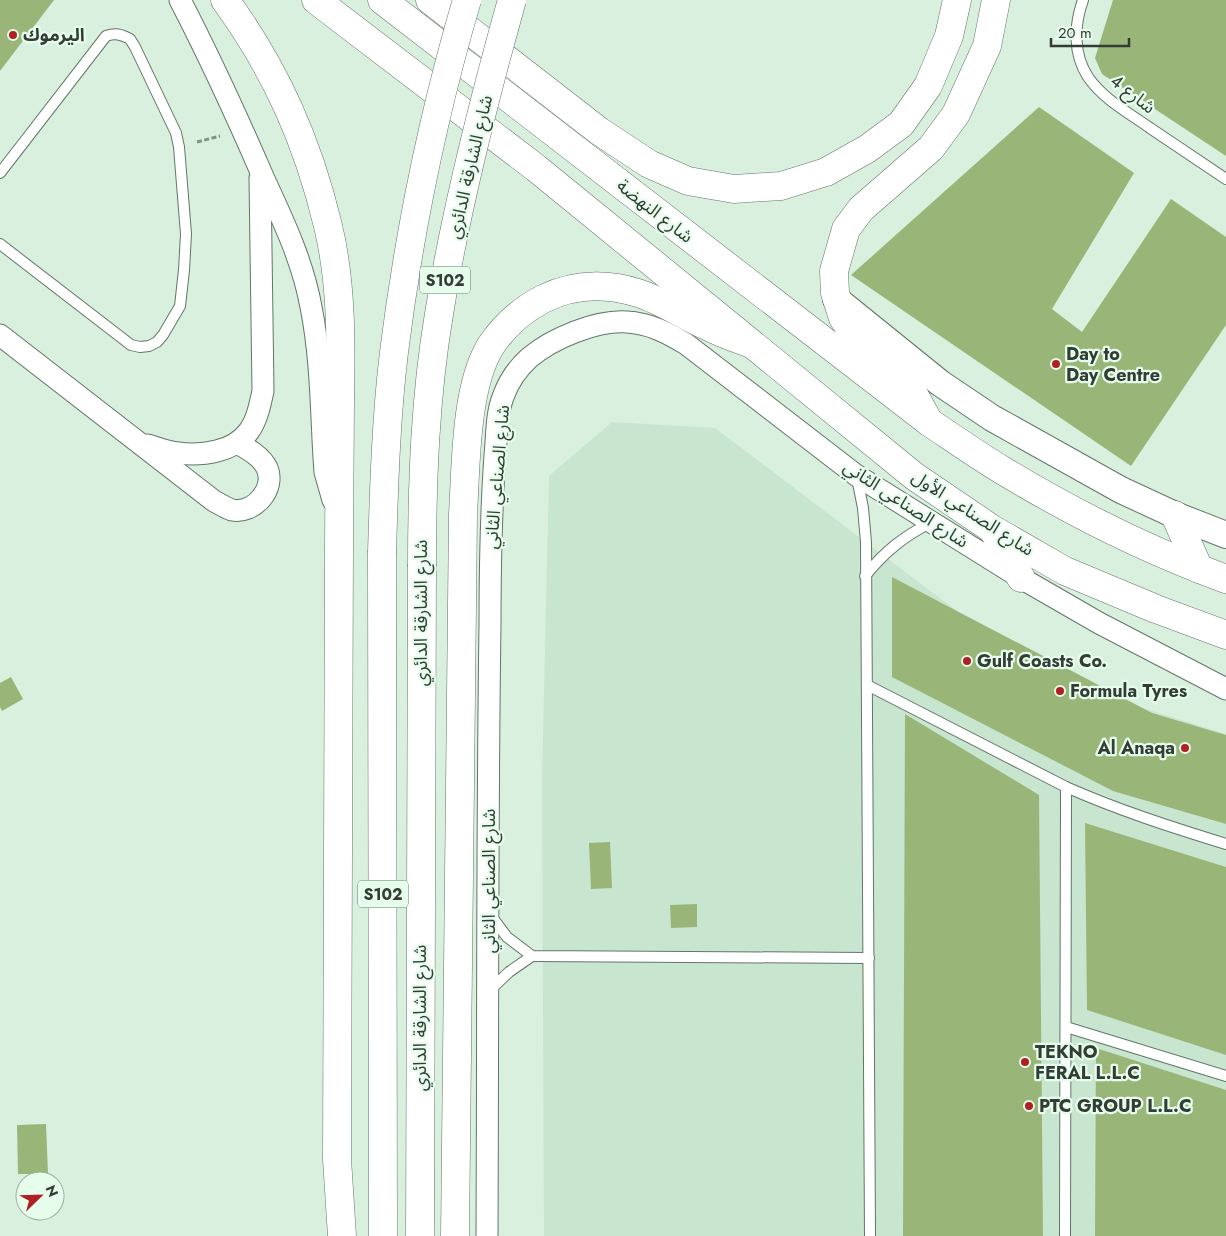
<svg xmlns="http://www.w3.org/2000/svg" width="1226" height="1236" font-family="Jost,'Noto Sans Arabic',sans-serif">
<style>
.built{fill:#c8e5cf}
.building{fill:#9ab578}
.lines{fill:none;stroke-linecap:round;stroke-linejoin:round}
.service-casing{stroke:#627667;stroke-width:12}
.minor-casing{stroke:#627667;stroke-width:23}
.tertiary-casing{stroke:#627667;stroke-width:28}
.secondary-casing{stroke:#627667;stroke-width:29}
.primary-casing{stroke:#627667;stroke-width:29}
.motorway-casing{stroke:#627667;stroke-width:29}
.path{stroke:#819185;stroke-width:3;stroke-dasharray:5 2.5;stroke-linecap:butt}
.service{stroke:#fff;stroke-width:10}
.minor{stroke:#fff;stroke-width:21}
.tertiary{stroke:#fff;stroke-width:26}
.secondary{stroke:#fff;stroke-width:28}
.primary{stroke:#fff;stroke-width:28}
.motorway{stroke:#fff;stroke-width:28}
.motorway-bridge-casing{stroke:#627667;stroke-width:29;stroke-linecap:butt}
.motorway-bridge{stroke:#fff;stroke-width:28}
.poi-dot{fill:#b01f23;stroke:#e6fdec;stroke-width:2}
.labels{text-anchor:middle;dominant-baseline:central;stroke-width:4.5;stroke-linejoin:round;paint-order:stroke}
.shield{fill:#e6fdec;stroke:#69766c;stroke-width:1}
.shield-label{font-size:16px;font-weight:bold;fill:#333c35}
.poi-label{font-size:18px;font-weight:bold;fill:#333c35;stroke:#e6fdec;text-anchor:start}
.street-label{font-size:18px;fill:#333c35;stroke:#e6fdec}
</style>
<rect width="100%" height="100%" fill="#d9f0df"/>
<path class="built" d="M612 422 715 428 1044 677 1226 734V1236H544L542 781 549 476Z"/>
<g class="building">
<path d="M0 0H54L0 71Z"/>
<path d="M1113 0H1226V156L1102 74 1095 58Z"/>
<path d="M1039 107 1134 173 1052 309 1082 332 1171 199 1226 237V325L1131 466 851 275Z"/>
<path d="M892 577 1152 713 1226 735V824L1113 791 892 677Z"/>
<path d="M11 677 23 699 2 711 0 707V683Z"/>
<path d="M905 714 1039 795 1043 1236H903Z"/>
<path d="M1085 823 1226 867V1055L1087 1010Z"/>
<path d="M610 842 612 888 591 889 589 843Z"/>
<path d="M697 904V927L671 928 670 905Z"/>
<path d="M1096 1048 1226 1090V1236H1095Z"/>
<path d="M46 1124 48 1174H18L17 1125Z"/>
</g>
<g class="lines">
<g class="service-casing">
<g id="service">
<path d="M1083 0C1074 25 1073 54 1088 77 1103 99 1129 113 1150 128 1175 145 1201 162 1226 179"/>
<path d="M0 173 106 36C115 33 121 34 130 39L135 47 176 133 179 147 186 234 184 270 180 306 163 335 157 342 149 346 140 347 131 345 0 244"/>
<path d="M857 478 863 508 866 542 870 1236"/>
<path d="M865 576C884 552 904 536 932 522"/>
<path d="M867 685 1066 787C1118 810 1171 827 1226 844"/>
<path d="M492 917 507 937 532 956 869 958"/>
<path d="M490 990 509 972 532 956"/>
<path d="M1066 1027 1226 1076"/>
<path d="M1065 1236 1066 787"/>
</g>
</g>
<g class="minor-casing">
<g id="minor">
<path d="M180 0C210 58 238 119 264 179 283 220 303 262 311 307 321 357 321 407 324 458L325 472 333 500"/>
<path d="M0 335 214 501C220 504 226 508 232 510 254 514 276 489 267 468 261 456 248 449 237 443"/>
<path d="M148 445C158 448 168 452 178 453 202 456 234 452 249 431 257 420 260 405 263 391L260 178"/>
<path d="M487 1236C488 1032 487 829 490 625 490 568 491 512 495 455 497 436 496 415 503 397 508 383 518 368 529 358 553 338 596 320 627 322 649 323 668 333 686 344L856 475 1021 578 1099 623 1226 689"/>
</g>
</g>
<g class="tertiary-casing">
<path id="tertiary" d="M836 299 940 383 992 418 1121 490 1175 515 1226 535"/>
</g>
<g class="secondary-casing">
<g id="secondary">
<path d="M316 0 536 168 914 476 992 529 1065 571 1156 609 1226 635"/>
<path d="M382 0 929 422C953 438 977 455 1002 470 1073 513 1149 551 1226 579"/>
<path d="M1175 515 1199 569"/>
<path d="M993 530 1021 578"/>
</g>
</g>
<g class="primary-casing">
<path id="primary" d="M929 422 913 393 872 354 855 336 843 318 835 293 834 271 846 229 861 209 931 148 956 114 987 46 996 0"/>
</g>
<g class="motorway-casing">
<g id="motorway">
<path d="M225 0C276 70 308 142 328 226 342 284 341 344 340 403 340 451 339 498 339 546 338 750 338 954 337 1159L342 1236"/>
<path d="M430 0 599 131 649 164 688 181 734 189 781 186 826 172 867 149 901 124 928 86 949 36 957 0"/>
<path d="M382 553 383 1236"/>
<path d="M420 1236 422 567"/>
<path d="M455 1236 463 514C466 466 465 389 490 347 503 327 522 310 543 299 573 284 606 283 638 293 663 301 684 316 707 326 720 333 735 338 749 343"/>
</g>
</g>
<path class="path" d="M197 142 220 136"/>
<use href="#service" class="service"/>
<use href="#minor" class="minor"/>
<use href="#tertiary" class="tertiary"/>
<use href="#secondary" class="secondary"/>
<use href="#primary" class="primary"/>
<use href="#motorway" class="motorway"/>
<g class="motorway-bridge-casing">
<g id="motorway-bridge">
<path d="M382 553C384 486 386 418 394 352 409 233 433 115 467 0"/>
<path d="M422 567C422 482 425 397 439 314 456 208 483 103 512 0"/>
</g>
</g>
<use href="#motorway-bridge" class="motorway-bridge"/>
</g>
<g class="poi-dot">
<circle cx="13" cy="35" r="5"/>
<circle cx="1056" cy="364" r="5"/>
<circle cx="967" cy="661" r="5"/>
<circle cx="1060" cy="691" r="5"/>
<circle cx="1185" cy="748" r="5"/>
<circle cx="1025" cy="1062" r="5"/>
<circle cx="1029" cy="1106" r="5"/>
</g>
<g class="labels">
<g class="shield">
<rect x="420" y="266.5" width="50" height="27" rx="4"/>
<rect x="358" y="880.5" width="50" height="27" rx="4"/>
</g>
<g class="shield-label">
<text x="445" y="280">S102</text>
<text x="383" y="894">S102</text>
</g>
<g class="poi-label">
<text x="23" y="35">اليرموك</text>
<text x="1066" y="354">Day to<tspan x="1066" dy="21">Day Centre</tspan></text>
<text x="977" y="661">Gulf Coasts Co.</text>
<text x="1070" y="691">Formula Tyres</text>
<text x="1175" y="748" text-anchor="end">Al Anaqa</text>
<text x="1035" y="1052">TEKNO<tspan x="1035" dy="21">FERAL L.L.C</tspan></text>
<text x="1039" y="1106">PTC GROUP L.L.C</text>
</g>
<g class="street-label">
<text transform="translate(1133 94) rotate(38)">شارع 4</text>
<text transform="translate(470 167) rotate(-77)">شارع الشارقة الدائري</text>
<text transform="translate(655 211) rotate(38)">شارع النهضة</text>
<text transform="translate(497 477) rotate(-85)">شارع الصناعي الثاني</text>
<text transform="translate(906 504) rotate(33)">شارع الصناعي الثاني</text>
<text transform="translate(973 513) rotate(33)">شارع الصناعي الأول</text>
<text transform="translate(421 613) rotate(-90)">شارع الشارقة الدائري</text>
<text transform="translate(489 881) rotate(-90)">شارع الصناعي الثاني</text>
<text transform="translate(420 1018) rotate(-90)">شارع الشارقة الدائري</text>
</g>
</g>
<g transform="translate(40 1196) rotate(67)"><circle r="24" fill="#e6fdec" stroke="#9eb0a3"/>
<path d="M0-4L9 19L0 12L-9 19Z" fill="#b01f23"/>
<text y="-8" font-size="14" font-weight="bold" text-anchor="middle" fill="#333c35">N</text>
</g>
<path d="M1051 38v8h78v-8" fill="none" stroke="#333c35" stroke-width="2.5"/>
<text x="1058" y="38" font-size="15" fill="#333c35" stroke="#e6fdec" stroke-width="4" paint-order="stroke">20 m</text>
</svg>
